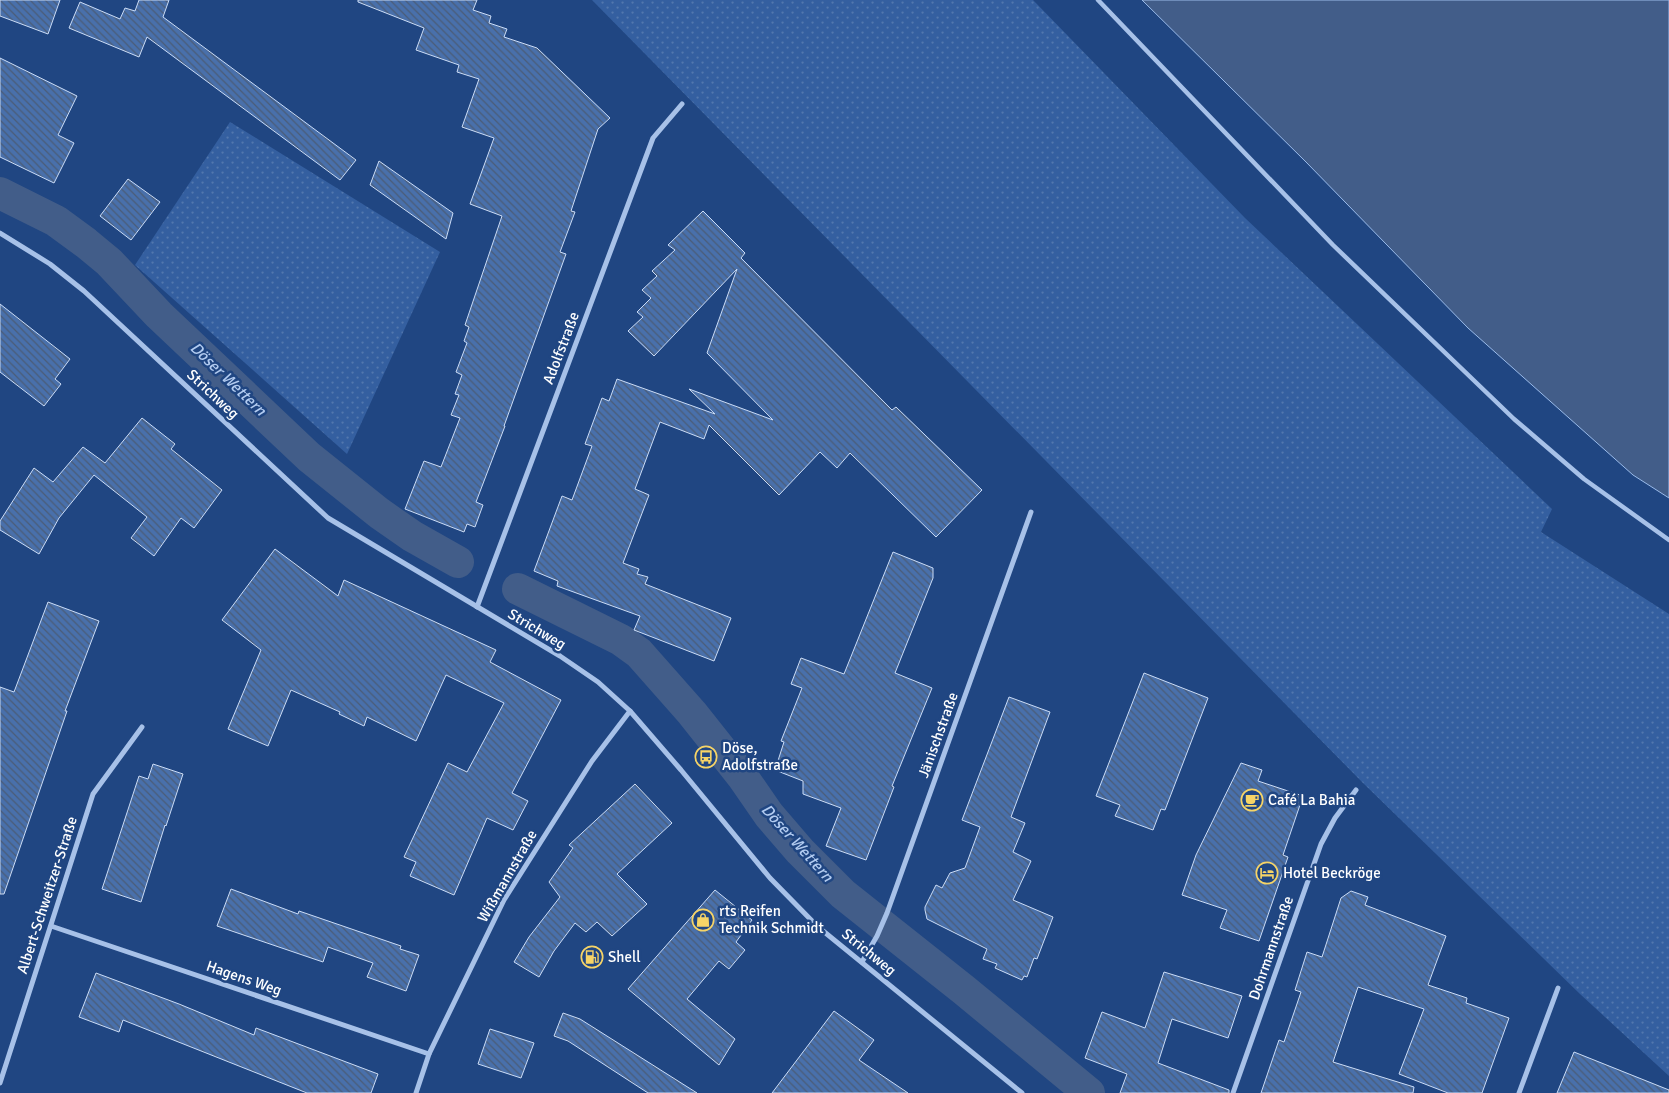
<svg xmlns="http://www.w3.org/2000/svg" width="1669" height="1093" font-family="Signika,sans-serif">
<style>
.grass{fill:url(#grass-dots)}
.water{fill:#425d89;stroke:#9abbea}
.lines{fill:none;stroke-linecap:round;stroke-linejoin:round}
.canal{stroke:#425d89;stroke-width:32}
.building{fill:url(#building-back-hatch);stroke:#cbdcf6}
.pedestrian{stroke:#a7c1e8;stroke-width:4.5}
.minor{stroke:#a7c1e8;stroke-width:5}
.labels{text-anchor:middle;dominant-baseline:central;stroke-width:5;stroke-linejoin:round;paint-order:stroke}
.street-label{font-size:15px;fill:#fff;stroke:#204682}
.poi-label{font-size:15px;fill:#fff;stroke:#204682;text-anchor:start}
.water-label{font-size:16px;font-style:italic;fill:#b2cbf0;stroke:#204682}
</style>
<defs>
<pattern id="grass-dots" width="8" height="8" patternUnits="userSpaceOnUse" patternTransform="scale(1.25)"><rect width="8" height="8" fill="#345fa0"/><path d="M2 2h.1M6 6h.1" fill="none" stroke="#5277ae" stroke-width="1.8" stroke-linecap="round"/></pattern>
<pattern id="building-back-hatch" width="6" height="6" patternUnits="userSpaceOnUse" patternTransform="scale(1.25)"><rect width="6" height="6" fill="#4970ab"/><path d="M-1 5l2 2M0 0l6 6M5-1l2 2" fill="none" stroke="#4b5c77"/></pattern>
</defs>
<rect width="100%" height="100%" fill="#204682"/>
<g class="grass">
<path d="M592 0H1033L1245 218 1552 509 1541 532 1669 614V1076L1580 994 1363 783Z"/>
<path d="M230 122 440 252 347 454 135 265Z"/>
</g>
<path class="water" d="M1142 0H1669V498L1633 475 1468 328 1306 162Z"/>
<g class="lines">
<g class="canal">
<path d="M0 193 56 221 86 243 109 262 159 315 309 457 379 513 412 536 458 562"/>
<path d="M518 589 621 640 639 653 692 713 742 776 769 815 800 851 843 894 964 990 1089 1093"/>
</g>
</g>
<g class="building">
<path d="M0 0H60L48 34 0 16Z"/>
<path d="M139 0H169L163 17 356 160 340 180 147 37 139 57 69 28 80 2 120 19 125 8 135 11Z"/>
<path d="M358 0H477L473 10 491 16 489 23 507 29 504 37 537 48 610 118 598 129 571 211 575 212 560 252 566 254 504 426H505L476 502 483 505 475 527 467 524 464 532 405 509 424 461 441 467 460 418 451 415 459 395 455 394 462 375 456 372 467 343 464 341 469 327 465 325 502 216 470 204 494 138 462 127 479 79 457 72 459 65 416 50 424 28 358 2Z"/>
<path d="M0 58 77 96 58 135 74 143 54 183 0 157Z"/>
<path d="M379 161 453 213 446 239 370 185Z"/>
<path d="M128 179 160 202 131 240 100 216Z"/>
<path d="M703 211 745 253 741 258 892 410 896 407 982 490 936 537 850 453 837 468 820 452 779 495 709 425 704 439 660 422 635 489 649 495 623 563 639 569 637 574 648 577 645 584 731 618 714 661 634 630 640 616 557 586 558 581 534 571 562 496 572 500 592 446 585 444 602 398 609 401 617 379 715 414 689 389 773 420 707 353 737 269 654 356 628 331 643 317 637 312 651 298 642 290 657 276 652 271 675 250 668 245Z"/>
<path d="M0 304 70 359 55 379 61 384 44 406 0 372Z"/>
<path d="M142 418 175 444 171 449 222 490 194 528 181 518 154 556 131 538 147 517 94 475 59 518 39 554 0 530V521L34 468 53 482 83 447 105 463Z"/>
<path d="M275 549 338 596 344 580 496 650 490 662 561 700 512 793 528 801 513 830 487 818 454 895 410 876 416 862 404 857 448 763 467 772 504 703 446 675 416 741 367 717 364 726 339 714 340 712 291 690 268 746 228 729 261 650 222 620Z"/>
<path d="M893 552 933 568V578L895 673 932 688 892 786 894 787 866 860 826 846 841 808 803 794V781L775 770 784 742 781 741 802 688 791 684 801 658 844 674Z"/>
<path d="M48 602 99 621 65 711H67L4 894H0V687L14 692Z"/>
<path d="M1144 673 1208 698 1165 810 1161 809 1153 830 1115 816 1120 805 1096 796Z"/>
<path d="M1009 697 1050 712 1011 817 1025 823 1013 852 1031 861 1013 900 1053 917 1037 959 1034 958 1027 977 1024 976 1022 980 995 968 997 964 983 959 987 949 927 919 925 910V907L936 885 942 888 950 873 965 868 980 827 962 820Z"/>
<path d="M1241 763 1262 770 1258 781 1303 796 1283 855 1288 857 1259 941 1220 928 1227 910 1182 895 1196 855Z"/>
<path d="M153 764 183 774 166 826 165 825 141 902 102 889 139 776 148 779Z"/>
<path d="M635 784 672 823 617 874 647 904 612 936 597 922 586 932 575 923 554 951 539 977 514 962 529 937 560 897 549 882 573 848 569 845Z"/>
<path d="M231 889 298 914 299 911 401 946 400 949 419 955 406 991 367 977 373 963 328 947 323 962 217 926Z"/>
<path d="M715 890 752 920 736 942 745 950 729 969 719 961 687 999 735 1039 719 1065 628 989Z"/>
<path d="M1351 891 1368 897 1365 905 1446 936 1428 985 1467 998 1466 1003 1509 1018 1482 1093H1448L1399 1074 1424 1009 1358 987 1333 1062 1414 1087 1413 1093H1261L1279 1040 1284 1042 1301 992 1295 990 1307 952 1322 957 1341 898Z"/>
<path d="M1164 972 1242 996 1228 1038 1172 1019 1158 1063 1229 1090V1093H1120L1127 1074 1085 1058 1102 1012 1145 1028Z"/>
<path d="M96 973 179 1004 254 1035 256 1028 378 1074 371 1093H307L123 1020 119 1032 79 1017Z"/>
<path d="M834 1011 874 1040 859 1060 908 1093H772Z"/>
<path d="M563 1013 580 1019 697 1093H648L568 1041 554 1036Z"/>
<path d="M490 1029 534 1043 521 1078 478 1064Z"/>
<path d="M1574 1052 1669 1090V1093H1557Z"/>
</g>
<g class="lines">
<path class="pedestrian" d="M1098 0 1333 245 1514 419 1584 479 1669 540"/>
<g class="minor">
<path d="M0 233 50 264 84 291 328 518 560 656 598 682 630 711 681 770 770 878 817 926 1022 1093"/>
<path d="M477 607 653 138 682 104"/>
<path d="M51 926 429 1054"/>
<path d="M862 962 877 936 887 913 1031 512"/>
<path d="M0 1083 93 794 142 727"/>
<path d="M416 1093 429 1054 504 900 592 761 630 711"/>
<path d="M1233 1093 1321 844 1335 818 1356 790"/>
<path d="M1519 1093 1558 988"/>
</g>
</g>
<defs>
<g id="bus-ring" transform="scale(1.125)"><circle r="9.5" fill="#204682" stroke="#f6d467" stroke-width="1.5"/><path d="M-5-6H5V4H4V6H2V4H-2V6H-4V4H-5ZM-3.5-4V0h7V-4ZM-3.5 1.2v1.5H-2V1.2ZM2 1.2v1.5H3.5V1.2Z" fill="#f6d467"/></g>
<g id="cafe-ring" transform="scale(1.125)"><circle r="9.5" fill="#204682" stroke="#f6d467" stroke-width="1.5"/><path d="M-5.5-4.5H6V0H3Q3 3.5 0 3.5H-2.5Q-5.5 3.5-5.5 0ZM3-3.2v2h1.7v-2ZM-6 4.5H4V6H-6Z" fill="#f6d467"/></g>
<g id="hotel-ring" transform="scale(1.125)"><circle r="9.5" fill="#204682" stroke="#f6d467" stroke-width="1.5"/><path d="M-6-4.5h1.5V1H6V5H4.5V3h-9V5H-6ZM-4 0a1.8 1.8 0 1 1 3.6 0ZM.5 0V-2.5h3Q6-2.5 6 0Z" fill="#f6d467"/></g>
<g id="shop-ring" transform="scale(1.125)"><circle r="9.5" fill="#204682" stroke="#f6d467" stroke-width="1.5"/><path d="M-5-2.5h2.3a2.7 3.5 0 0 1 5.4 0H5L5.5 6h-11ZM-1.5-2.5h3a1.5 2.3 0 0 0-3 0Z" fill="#f6d467"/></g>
<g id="fuel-ring" transform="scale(1.125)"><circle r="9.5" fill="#204682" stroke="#f6d467" stroke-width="1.5"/><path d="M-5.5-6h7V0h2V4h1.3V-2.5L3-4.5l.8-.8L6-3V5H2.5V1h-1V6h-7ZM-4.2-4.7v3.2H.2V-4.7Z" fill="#f6d467"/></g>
</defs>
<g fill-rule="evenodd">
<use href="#bus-ring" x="706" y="757"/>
<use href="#cafe-ring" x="1252" y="800"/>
<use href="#hotel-ring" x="1267" y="873"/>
<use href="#shop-ring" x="703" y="920"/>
<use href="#fuel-ring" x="592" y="957"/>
</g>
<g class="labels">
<g class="street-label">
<text transform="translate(561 348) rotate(-69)">Adolfstraße</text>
<text transform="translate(213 394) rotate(43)">Strichweg</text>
<text transform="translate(537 629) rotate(31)">Strichweg</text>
<text transform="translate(938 735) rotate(-70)">Jänischstraße</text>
<text transform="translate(507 876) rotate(-60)">Wißmannstraße</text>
<text transform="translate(47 895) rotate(-72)">Albert-Schweitzer-Straße</text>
<text transform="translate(1271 948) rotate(-71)">Dohrmannstraße</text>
<text transform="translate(869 952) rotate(39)">Strichweg</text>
<text transform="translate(244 978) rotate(19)">Hagens Weg</text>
</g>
<g class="poi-label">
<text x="722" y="748">Döse,<tspan x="722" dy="17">Adolfstraße</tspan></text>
<text x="1268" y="800">Café La Bahia</text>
<text x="1283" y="873">Hotel Beckröge</text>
<text x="719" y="911">rts Reifen<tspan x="719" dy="17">Technik Schmidt</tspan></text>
<text x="608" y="957">Shell</text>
</g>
<g class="water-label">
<text transform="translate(228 379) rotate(44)">Döser Wettern</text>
<text transform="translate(797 843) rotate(48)">Döser Wettern</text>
</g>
</g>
</svg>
